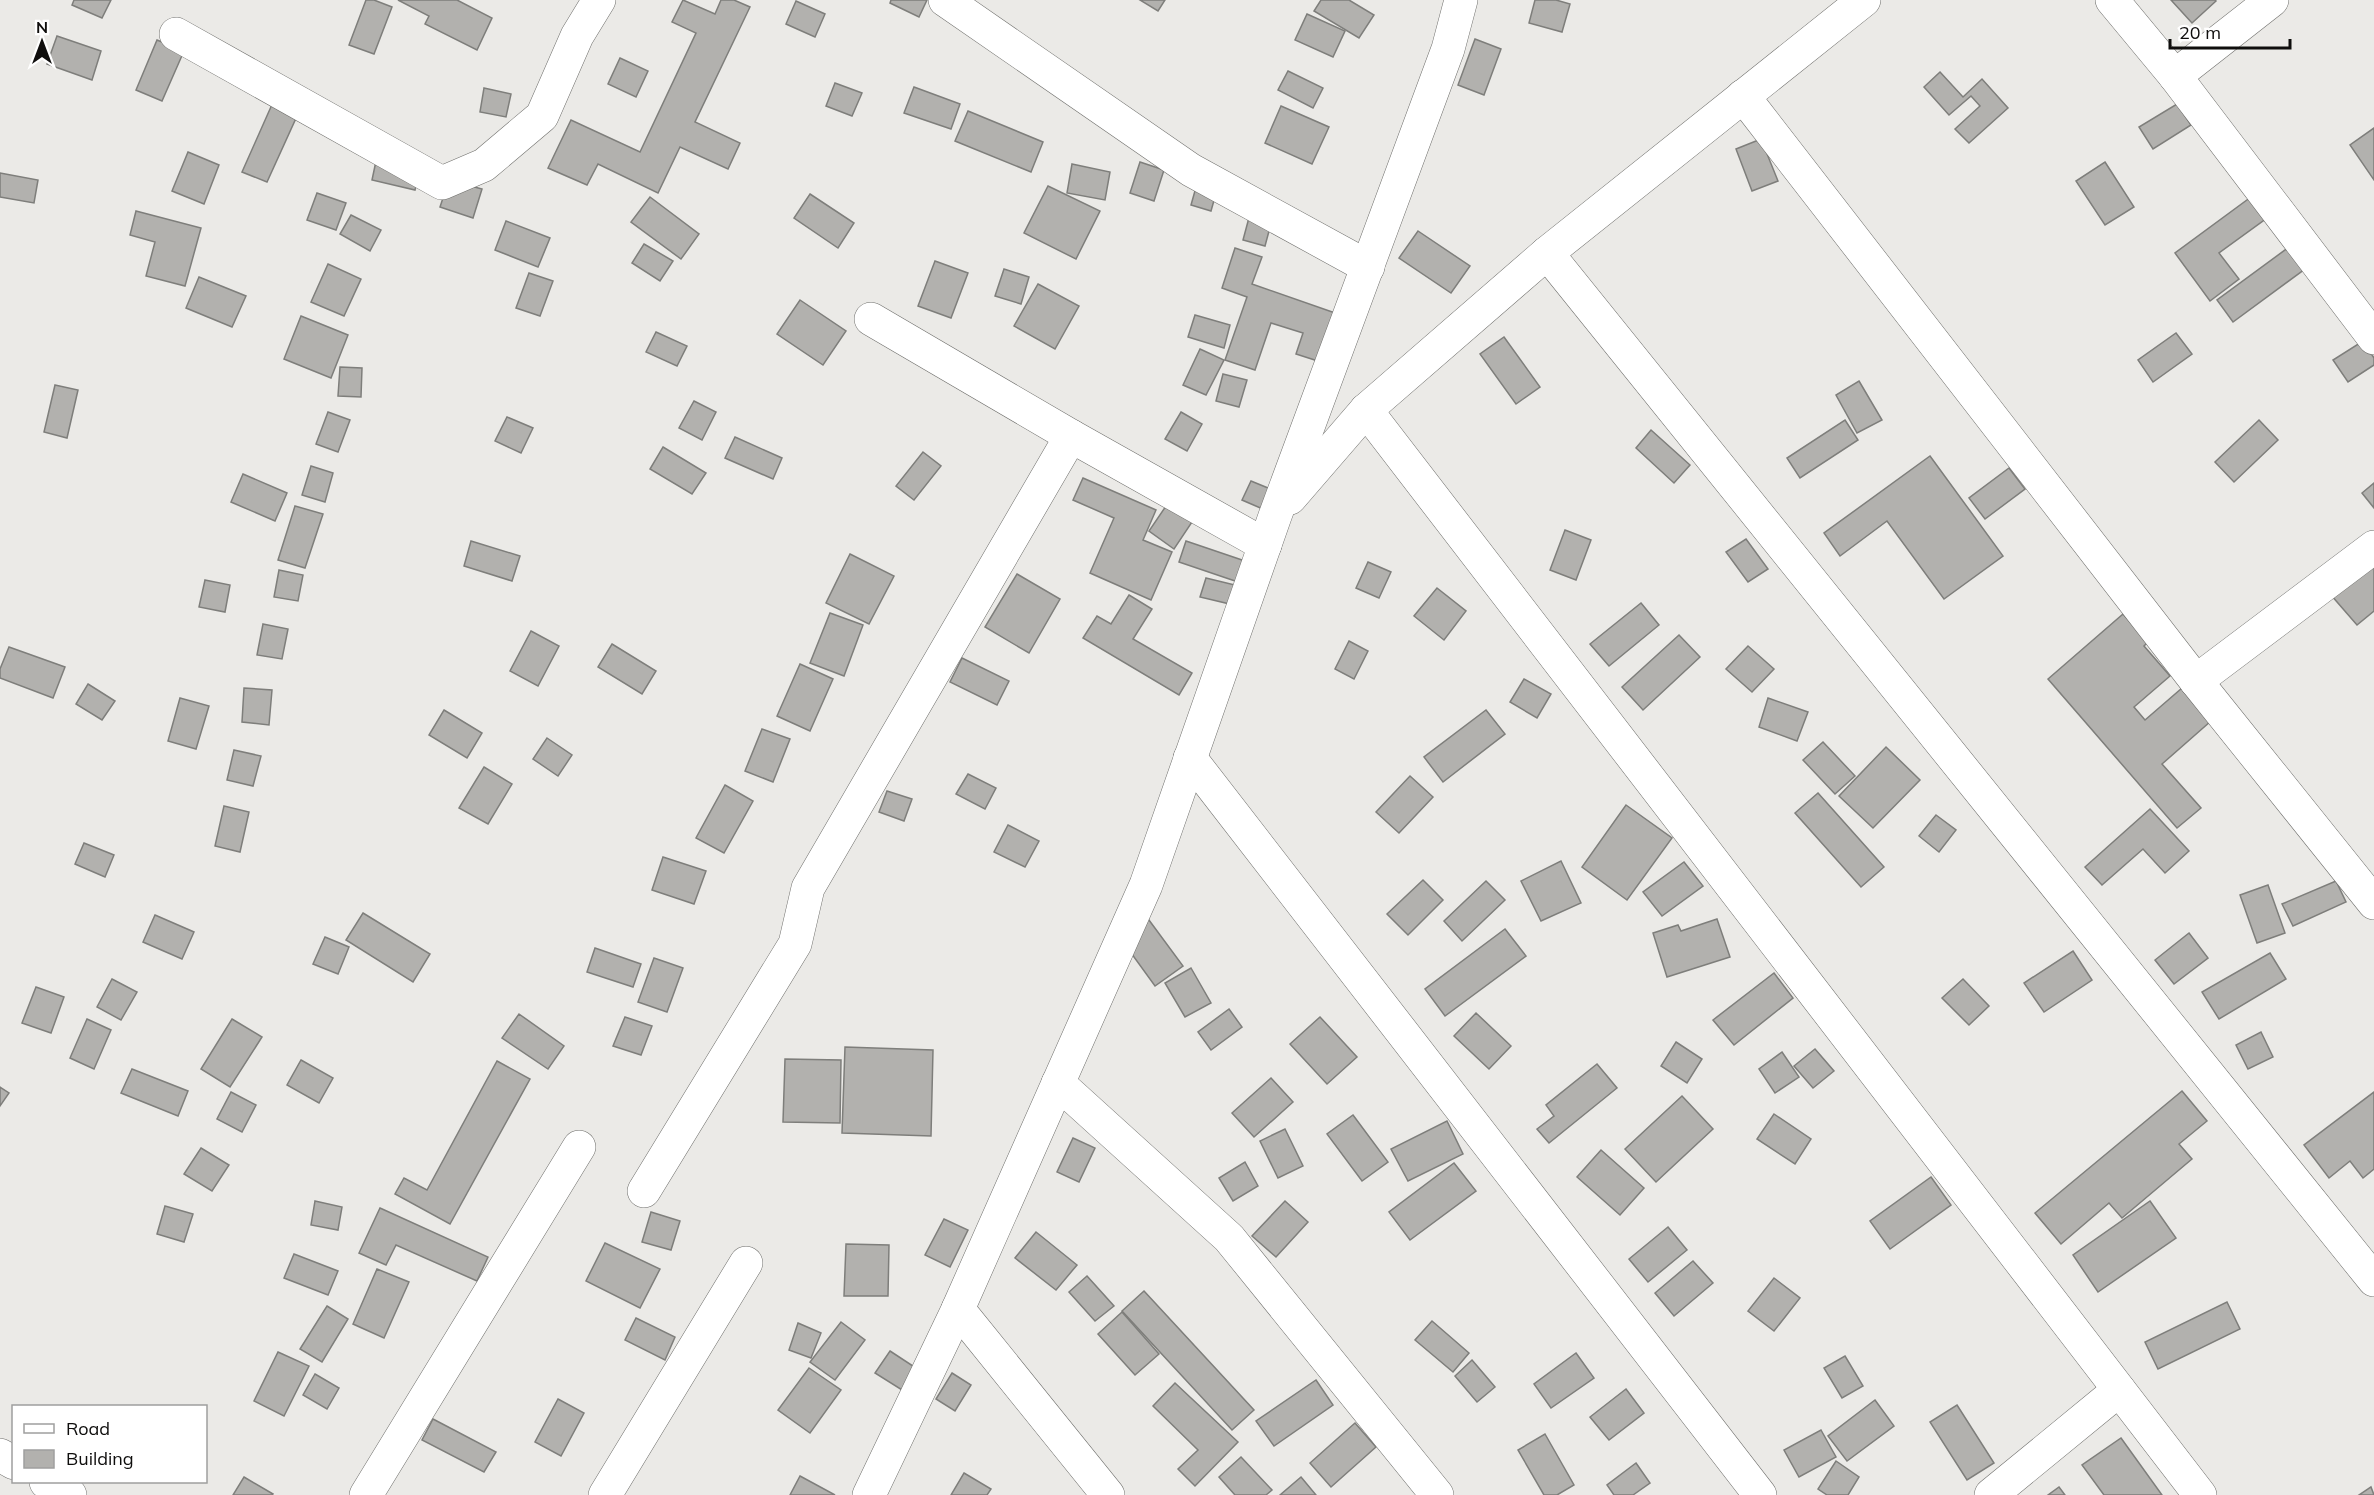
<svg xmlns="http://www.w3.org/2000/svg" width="2374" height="1495" font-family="Mulish,sans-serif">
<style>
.building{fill:#b2b1ae;stroke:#7e7e7b;stroke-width:1.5}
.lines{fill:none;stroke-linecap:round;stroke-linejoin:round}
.minor-casing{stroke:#6f6f6c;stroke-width:34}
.minor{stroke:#fff;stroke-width:33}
</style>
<rect width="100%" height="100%" fill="#ebeae7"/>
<g class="building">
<path d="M74 0H111L102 18 72 5Z"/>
<path d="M366 0H374L392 7 374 54 349 45Z"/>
<path d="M398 0H457L492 18 477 50 425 24 429 16Z"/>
<path d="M683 0 715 14 721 0H734L750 7 695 122 740 143 728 169 680 147 658 193 598 164 587 185 548 168 571 120 640 152 696 33 672 22Z"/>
<path d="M891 0H927L919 17 890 3Z"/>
<path d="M1140 0H1165L1158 11Z"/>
<path d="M1321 0H1349L1374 15 1359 38 1314 11Z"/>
<path d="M1535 0H1556L1570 4 1562 32 1529 23Z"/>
<path d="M2171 0H2215L2216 1 2192 23Z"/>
<path d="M796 1 825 14 815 37 786 24Z"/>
<path d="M1307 14 1345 31 1333 57 1295 40Z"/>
<path d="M57 36 101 51 92 80 47 64Z"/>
<path d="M1475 39 1501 49 1484 95 1458 85Z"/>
<path d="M157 40 184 51 162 101 136 90Z"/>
<path d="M620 58 648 71 636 97 608 84Z"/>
<path d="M1288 71 1323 88 1313 108 1278 90Z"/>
<path d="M1940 72 1963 97 1982 79 2008 108 1969 143 1955 129 1980 106 1971 96 1949 115 1924 87Z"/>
<path d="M282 82 307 94 267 182 242 172Z"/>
<path d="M835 83 862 93 852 116 826 106Z"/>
<path d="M914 87 960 104 951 129 904 113Z"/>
<path d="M484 88 511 94 506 117 480 112Z"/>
<path d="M2177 104 2191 125 2153 149 2139 127Z"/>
<path d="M1281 106 1329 127 1312 164 1265 143Z"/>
<path d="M968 111 1043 142 1031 172 955 141Z"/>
<path d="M2374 128V180L2350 145Z"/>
<path d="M1761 139 1778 181 1752 191 1736 149Z"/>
<path d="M379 147 423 156 415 190 372 180Z"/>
<path d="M188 152 219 165 204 204 172 191Z"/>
<path d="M1140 162 1164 170 1154 201 1130 193Z"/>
<path d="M2105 162 2134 207 2105 225 2076 181Z"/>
<path d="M1072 164 1110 172 1105 200 1067 193Z"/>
<path d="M1202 166 1222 172 1211 211 1191 205Z"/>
<path d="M0 173 38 180 34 203 0 197Z"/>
<path d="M449 180 482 189 473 218 440 207Z"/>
<path d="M1048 186 1100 211 1076 259 1024 233Z"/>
<path d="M317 193 346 203 336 230 307 220Z"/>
<path d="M810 194 854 223 838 248 794 218Z"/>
<path d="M650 197 699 234 681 259 631 222Z"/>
<path d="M2251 197 2267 218 2219 253 2239 279 2210 301 2175 253Z"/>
<path d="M1254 199 1276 205 1265 246 1243 240Z"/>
<path d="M136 211 201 228 185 286 146 276 155 242 130 235Z"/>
<path d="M351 215 381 230 370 251 340 234Z"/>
<path d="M506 221 550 238 538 267 495 250Z"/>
<path d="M1418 231 1470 266 1451 293 1399 258Z"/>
<path d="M644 244 673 261 660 281 632 263Z"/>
<path d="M2289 247 2305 269 2233 322 2217 300Z"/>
<path d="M1235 248 1262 257 1252 284 1338 314 1321 362 1296 354 1303 333 1271 323 1255 370 1225 360 1247 297 1222 288Z"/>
<path d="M935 261 968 273 951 318 918 306Z"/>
<path d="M328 264 361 279 344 316 311 302Z"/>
<path d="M1004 269 1029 277 1021 304 995 296Z"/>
<path d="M529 273 553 281 540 316 516 308Z"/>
<path d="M199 277 246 296 232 327 186 308Z"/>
<path d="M1038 284 1079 306 1055 349 1014 326Z"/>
<path d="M800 300 846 331 823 365 777 334Z"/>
<path d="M1195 315 1230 325 1224 348 1188 337Z"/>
<path d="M301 316 348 335 331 378 284 359Z"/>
<path d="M656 332 687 346 677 366 646 352Z"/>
<path d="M2176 333 2192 354 2153 382 2138 360Z"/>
<path d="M1504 337 1540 387 1516 404 1480 354Z"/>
<path d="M2363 341 2374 358V365L2348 382 2333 360Z"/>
<path d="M1200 349 1224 360 1206 395 1183 385Z"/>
<path d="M340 367 362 368 361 397 338 396Z"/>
<path d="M1223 374 1247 380 1239 407 1216 401Z"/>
<path d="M1859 381 1882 420 1857 433 1836 395Z"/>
<path d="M55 385 78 390 67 438 44 432Z"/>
<path d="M694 401 716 412 702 440 679 428Z"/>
<path d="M328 412 350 420 338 452 316 444Z"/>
<path d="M1181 412 1202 424 1187 451 1165 439Z"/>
<path d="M507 417 533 428 521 453 495 441Z"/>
<path d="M1845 420 1858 440 1800 478 1787 458Z"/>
<path d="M2259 420 2278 440 2234 482 2215 462Z"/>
<path d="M1651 430 1690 465 1674 483 1636 448Z"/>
<path d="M735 437 782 458 773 479 725 458Z"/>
<path d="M663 447 706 473 692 494 650 469Z"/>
<path d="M923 452 941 466 914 500 896 486Z"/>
<path d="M1930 456 2003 556 1944 599 1887 521 1840 556 1824 533Z"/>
<path d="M311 466 333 473 325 502 302 495Z"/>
<path d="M2009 468 2025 489 1985 519 1969 498Z"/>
<path d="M243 474 287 493 275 521 231 502Z"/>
<path d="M1083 478 1156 510 1143 540 1172 552 1151 600 1090 573 1114 518 1073 500Z"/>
<path d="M1251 481 1273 490 1265 510 1242 500Z"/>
<path d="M2374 483V508L2362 493Z"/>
<path d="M1181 484 1206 501 1174 549 1149 531Z"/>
<path d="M295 506 323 514 305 568 278 560Z"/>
<path d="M1565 530 1591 540 1576 580 1550 570Z"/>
<path d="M1746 539 1768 569 1748 582 1726 552Z"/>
<path d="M471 541 520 556 512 581 464 566Z"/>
<path d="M1186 541 1248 562 1241 583 1179 562Z"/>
<path d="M850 554 894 576 869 624 826 603Z"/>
<path d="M2374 559V611L2357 625 2331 595Z"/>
<path d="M1368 562 1391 572 1379 598 1356 588Z"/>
<path d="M279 570 303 575 298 601 274 597Z"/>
<path d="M1017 574 1060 599 1029 653 985 627Z"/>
<path d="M1206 578 1239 586 1234 605 1200 597Z"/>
<path d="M205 580 230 585 225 612 199 607Z"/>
<path d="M1437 588 1466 611 1444 640 1414 616Z"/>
<path d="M1129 595 1152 609 1133 639 1192 673 1179 695 1083 638 1097 616 1111 624Z"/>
<path d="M1641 603 1659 625 1609 666 1590 644Z"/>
<path d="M830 613 863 625 844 676 810 663Z"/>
<path d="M2123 614 2148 642 2144 646 2170 676 2134 707 2145 720 2182 688 2211 721 2162 764 2201 808 2177 828 2048 679Z"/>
<path d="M263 624 288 629 282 659 257 655Z"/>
<path d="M531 631 559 646 538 686 510 671Z"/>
<path d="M1679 635 1700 657 1643 710 1622 687Z"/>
<path d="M1349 641 1368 651 1354 679 1335 669Z"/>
<path d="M612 644 656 671 642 694 598 667Z"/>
<path d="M1748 646 1774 669 1752 692 1726 669Z"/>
<path d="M9 647 65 667 53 698 0 678V669Z"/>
<path d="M962 658 1009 681 997 705 950 682Z"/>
<path d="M800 664 833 679 810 731 777 716Z"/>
<path d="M1524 679 1551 694 1537 718 1510 702Z"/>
<path d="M88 684 115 701 102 720 76 704Z"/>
<path d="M244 688 272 690 269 725 242 722Z"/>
<path d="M180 698 209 706 196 749 168 741Z"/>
<path d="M1768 698 1808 712 1797 741 1759 727Z"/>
<path d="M444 710 482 733 467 758 429 735Z"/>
<path d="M1486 710 1505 734 1443 782 1424 757Z"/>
<path d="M762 729 790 739 773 782 745 771Z"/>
<path d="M547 738 572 755 558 776 533 759Z"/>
<path d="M1823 742 1855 776 1835 794 1803 760Z"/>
<path d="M1886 747 1920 780 1873 828 1839 796Z"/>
<path d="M234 750 261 756 253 786 227 780Z"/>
<path d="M484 767 512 784 488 824 459 808Z"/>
<path d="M968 774 996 788 985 809 956 794Z"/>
<path d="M1410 776 1433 797 1399 833 1376 812Z"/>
<path d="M725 785 753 801 724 853 696 838Z"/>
<path d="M887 791 912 799 904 821 879 812Z"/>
<path d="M1818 793 1884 867 1861 887 1795 813Z"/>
<path d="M1626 805 1672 838 1627 900 1582 867Z"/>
<path d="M224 806 249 812 240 852 215 846Z"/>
<path d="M2150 809 2189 851 2165 873 2143 849 2102 885 2085 867Z"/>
<path d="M1936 815 1956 830 1939 852 1919 836Z"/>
<path d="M1008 825 1039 841 1025 867 994 852Z"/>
<path d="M84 843 114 855 105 877 75 864Z"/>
<path d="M663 857 706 871 694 904 652 890Z"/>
<path d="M1561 861 1581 903 1541 921 1521 881Z"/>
<path d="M1684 862 1703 886 1662 916 1643 892Z"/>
<path d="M1423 880 1443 900 1408 935 1387 914Z"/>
<path d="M1486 881 1505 900 1462 941 1444 921Z"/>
<path d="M2336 881 2346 902 2293 926 2282 904Z"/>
<path d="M2268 885 2285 933 2257 943 2240 895Z"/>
<path d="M363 913 430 954 413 982 346 940Z"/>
<path d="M155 915 194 932 182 959 143 942Z"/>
<path d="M1146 916 1183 966 1155 986 1118 935Z"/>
<path d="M1717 919 1730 957 1667 977 1653 933 1678 925 1681 931Z"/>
<path d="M1505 929 1526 956 1445 1016 1425 989Z"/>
<path d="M2189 933 2208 958 2174 984 2155 960Z"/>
<path d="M325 937 349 947 338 974 313 964Z"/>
<path d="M595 948 641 964 633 987 587 972Z"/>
<path d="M2073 951 2092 980 2044 1012 2024 983Z"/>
<path d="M2270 953 2286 979 2219 1019 2202 992Z"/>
<path d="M654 958 683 968 667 1012 638 1002Z"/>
<path d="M1191 968 1211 1003 1185 1017 1165 983Z"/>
<path d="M1774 973 1793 998 1734 1045 1713 1020Z"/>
<path d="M112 979 137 992 121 1020 97 1007Z"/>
<path d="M1963 979 1989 1006 1969 1025 1942 998Z"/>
<path d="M36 987 64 997 51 1033 22 1023Z"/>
<path d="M1229 1009 1242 1027 1211 1050 1198 1032Z"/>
<path d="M1476 1013 1511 1046 1489 1069 1454 1036Z"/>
<path d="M519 1014 564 1046 548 1069 502 1038Z"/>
<path d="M625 1017 652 1026 641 1055 613 1046Z"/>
<path d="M1320 1017 1357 1057 1327 1084 1290 1044Z"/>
<path d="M87 1019 111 1030 94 1069 70 1058Z"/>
<path d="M232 1019 262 1037 230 1087 201 1069Z"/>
<path d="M2261 1032 2273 1057 2248 1069 2236 1045Z"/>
<path d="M1676 1042 1702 1059 1687 1083 1661 1066Z"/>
<path d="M845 1047 933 1050 931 1136 842 1133Z"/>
<path d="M1815 1049 1834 1071 1813 1088 1794 1066Z"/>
<path d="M1782 1052 1799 1077 1775 1093 1759 1069Z"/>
<path d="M785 1059 841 1060 840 1123 783 1122Z"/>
<path d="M301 1060 333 1078 319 1103 287 1085Z"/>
<path d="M497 1061 530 1079 450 1224 395 1194 404 1178 427 1190Z"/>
<path d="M1597 1064 1617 1088 1549 1143 1537 1129 1554 1116 1546 1105Z"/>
<path d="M132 1069 188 1091 178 1116 121 1093Z"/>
<path d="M1271 1078 1293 1102 1254 1137 1232 1113Z"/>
<path d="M0 1087 9 1093 0 1106Z"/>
<path d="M2182 1091 2207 1121 2179 1144 2192 1159 2122 1218 2109 1203 2061 1244 2035 1213Z"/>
<path d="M231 1092 256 1105 242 1132 217 1119Z"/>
<path d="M2374 1092V1169L2363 1178 2350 1161 2329 1178 2304 1145Z"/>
<path d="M1682 1096 1713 1129 1656 1182 1625 1149Z"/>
<path d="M1774 1114 1811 1139 1795 1164 1757 1139Z"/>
<path d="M1353 1115 1388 1162 1362 1181 1327 1134Z"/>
<path d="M1447 1121 1463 1154 1408 1181 1391 1149Z"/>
<path d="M1285 1129 1303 1166 1278 1178 1260 1141Z"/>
<path d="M1073 1138 1095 1148 1079 1182 1057 1172Z"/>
<path d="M201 1148 229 1165 212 1191 184 1174Z"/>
<path d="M1601 1150 1644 1188 1620 1215 1577 1177Z"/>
<path d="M1245 1162 1258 1186 1233 1201 1219 1178Z"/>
<path d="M1454 1163 1476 1191 1410 1240 1389 1212Z"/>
<path d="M1931 1177 1951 1205 1890 1249 1870 1221Z"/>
<path d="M315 1201 342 1207 338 1230 311 1225Z"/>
<path d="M1285 1201 1308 1222 1276 1257 1252 1236Z"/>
<path d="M2150 1201 2176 1238 2098 1292 2073 1255Z"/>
<path d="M165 1206 193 1214 184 1242 157 1234Z"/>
<path d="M380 1208 488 1257 477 1281 396 1245 386 1265 359 1253Z"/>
<path d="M651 1212 680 1221 671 1250 642 1242Z"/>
<path d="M944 1219 968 1230 950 1267 925 1255Z"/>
<path d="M1668 1227 1687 1250 1648 1282 1629 1259Z"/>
<path d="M1036 1232 1077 1265 1056 1290 1015 1258Z"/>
<path d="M605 1243 660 1269 640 1308 586 1281Z"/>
<path d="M846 1244 889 1245 888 1296H844Z"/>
<path d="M294 1254 338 1271 328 1295 284 1278Z"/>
<path d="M1693 1261 1713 1283 1674 1316 1655 1293Z"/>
<path d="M377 1269 409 1282 384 1338 353 1324Z"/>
<path d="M1087 1276 1114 1306 1095 1321 1069 1292Z"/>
<path d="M1774 1278 1800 1298 1774 1331 1748 1311Z"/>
<path d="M1144 1291 1254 1410 1232 1430 1122 1311Z"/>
<path d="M2227 1302 2240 1329 2158 1369 2145 1342Z"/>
<path d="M327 1306 348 1319 322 1362 300 1349Z"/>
<path d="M1122 1312 1159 1354 1135 1375 1098 1334Z"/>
<path d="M636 1318 675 1337 665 1360 625 1340Z"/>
<path d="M1432 1321 1469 1353 1453 1372 1415 1340Z"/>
<path d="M841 1322 865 1340 835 1380 810 1362Z"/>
<path d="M798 1323 821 1333 811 1358 789 1350Z"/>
<path d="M890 1351 916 1368 902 1390 875 1373Z"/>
<path d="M278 1352 309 1366 284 1416 254 1401Z"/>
<path d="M1576 1353 1594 1378 1551 1408 1534 1384Z"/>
<path d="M1845 1356 1863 1386 1842 1398 1824 1368Z"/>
<path d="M1472 1360 1495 1387 1477 1402 1455 1376Z"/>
<path d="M809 1368 841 1390 810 1433 778 1410Z"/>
<path d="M952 1373 971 1385 955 1411 936 1399Z"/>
<path d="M315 1374 339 1388 327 1409 303 1395Z"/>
<path d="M1316 1380 1333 1405 1274 1446 1256 1421Z"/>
<path d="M1175 1383 1238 1442 1195 1486 1178 1469 1198 1450 1153 1406Z"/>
<path d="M1626 1389 1644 1413 1609 1440 1590 1417Z"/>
<path d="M558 1399 584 1413 561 1456 535 1442Z"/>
<path d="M1875 1400 1894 1426 1847 1461 1828 1436Z"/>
<path d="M1957 1405 1994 1463 1967 1480 1930 1422Z"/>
<path d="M433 1419 496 1452 484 1472 422 1440Z"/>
<path d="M1355 1423 1376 1447 1331 1487 1310 1463Z"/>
<path d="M1821 1430 1836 1457 1799 1477 1784 1450Z"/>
<path d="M1545 1434 1574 1485 1557 1495H1544L1518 1450Z"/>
<path d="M2121 1438 2162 1495H2104L2082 1465Z"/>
<path d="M1241 1457 1272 1490 1266 1495H1235L1219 1477Z"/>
<path d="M1836 1461 1859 1477 1848 1495H1827L1818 1489Z"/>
<path d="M1636 1463 1650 1483 1633 1495H1614L1607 1485Z"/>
<path d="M964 1473 991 1489 987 1495H951Z"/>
<path d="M800 1476 835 1495H790Z"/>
<path d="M244 1477 273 1494 272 1495H233Z"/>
<path d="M1301 1477 1316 1495H1280Z"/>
<path d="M2059 1487 2065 1495H2048Z"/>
<path d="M2371 1487 2374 1495H2359Z"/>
</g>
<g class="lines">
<g class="minor-casing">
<g id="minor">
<path d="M945 0 1191 170 1368 267"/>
<path d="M2112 0 2175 76 2374 338"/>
<path d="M176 34 442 183 484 165 542 116 577 36 599 0"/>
<path d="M2175 76 2272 0"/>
<path d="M1743 96 2196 681 2374 903"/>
<path d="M1547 253 2374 1280"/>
<path d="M871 319 1071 436 1265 545"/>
<path d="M1366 410 2200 1495"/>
<path d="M1290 498 1366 410 1547 253 1864 0"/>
<path d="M2196 681 2374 547"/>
<path d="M1190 758 1760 1495"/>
<path d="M1058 1083 1229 1238 1437 1495"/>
<path d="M644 1191 795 944 808 888 1071 436"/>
<path d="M958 1309 1108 1495"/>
<path d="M0 1455 14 1463"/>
<path d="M46 1482 70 1495"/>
<path d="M366 1495 579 1147"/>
<path d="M605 1495 746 1263"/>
<path d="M869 1495 958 1309 1146 885 1275 516 1448 49 1461 0"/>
<path d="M1991 1495 2119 1390"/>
</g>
</g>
<use href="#minor" class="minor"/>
</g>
<rect x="12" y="1405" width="195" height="78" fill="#ffffff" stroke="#9f9f9e" stroke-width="1.5"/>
<rect x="24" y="1424" width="30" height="9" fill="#ffffff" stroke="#9f9f9e" stroke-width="1.5"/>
<text x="66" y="1435" font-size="18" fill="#0f0e0d">Road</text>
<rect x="24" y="1450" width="30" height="18" fill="#b2b1ae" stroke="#9f9f9e" stroke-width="1.5"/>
<text x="66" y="1465" font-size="18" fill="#0f0e0d">Building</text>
<g transform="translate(42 42)" stroke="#ffffff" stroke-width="4.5" paint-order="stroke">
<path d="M0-4.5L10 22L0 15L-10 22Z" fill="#0f0e0d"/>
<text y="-9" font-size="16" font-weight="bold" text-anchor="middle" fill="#0f0e0d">N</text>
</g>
<path d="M2170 39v9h120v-9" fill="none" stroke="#0f0e0d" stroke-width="3"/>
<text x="2179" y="39" font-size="18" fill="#0f0e0d" stroke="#ffffff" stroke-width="4.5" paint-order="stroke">20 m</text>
</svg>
